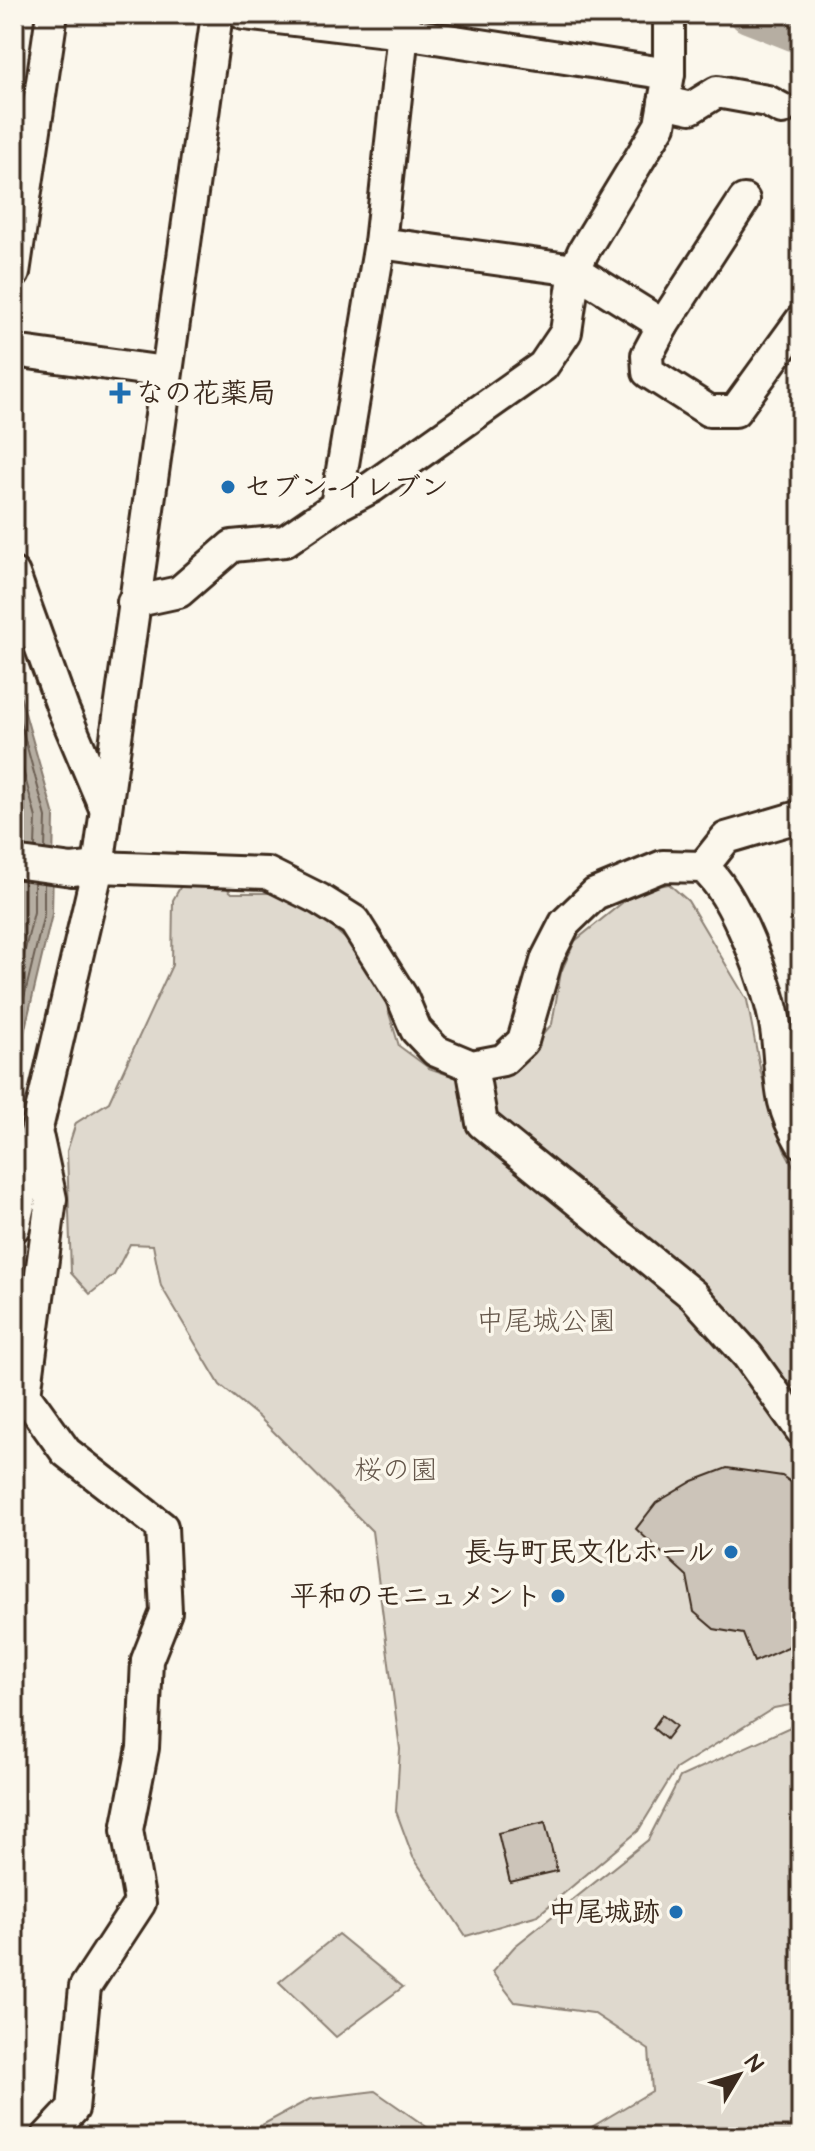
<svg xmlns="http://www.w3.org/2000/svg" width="815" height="2151" font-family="'Architects Daughter','Klee One',sans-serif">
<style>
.green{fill:#dfd9ce;stroke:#8d8276;stroke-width:2}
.water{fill:#b6aea2;stroke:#85796d;stroke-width:2}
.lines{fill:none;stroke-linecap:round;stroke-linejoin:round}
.shore{stroke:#6c5f53;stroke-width:2}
.river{stroke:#b6aea2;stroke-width:38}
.building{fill:#ccc4b9;stroke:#3b2a1e;stroke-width:2}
.minor-casing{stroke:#3b2a1e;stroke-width:36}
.minor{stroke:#fbf7ec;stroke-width:30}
.poi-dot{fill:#1f6fb2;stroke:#fbf7ec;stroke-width:3}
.labels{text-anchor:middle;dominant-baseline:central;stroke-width:7;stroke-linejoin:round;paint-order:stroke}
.poi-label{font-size:28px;font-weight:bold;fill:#3b2a1e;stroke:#fbf7ec;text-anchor:end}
.park-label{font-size:28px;fill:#64564a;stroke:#fbf7ec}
</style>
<rect width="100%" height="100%" fill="#fbf7ec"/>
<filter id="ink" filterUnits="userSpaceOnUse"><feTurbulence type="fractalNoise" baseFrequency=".0125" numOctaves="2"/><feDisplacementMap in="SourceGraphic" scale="16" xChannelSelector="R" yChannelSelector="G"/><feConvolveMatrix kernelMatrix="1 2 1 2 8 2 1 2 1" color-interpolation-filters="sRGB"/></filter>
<g filter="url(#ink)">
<g class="green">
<path d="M220 882 232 893H293L365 956 385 1000 399 1046 429 1068 463 1080 523 1057 552 1024 561 972 575 941 638 890 669 884 688 901 747 1000 761 1073 784 1149 798 1174 795 1206 801 1335V1703L774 1708 676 1769 638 1831 538 1915 466 1936 413 1857 396 1811 400 1749 372 1531 259 1417 220 1385 161 1286 153 1245 130 1244 114 1275 90 1294 71 1273 67 1151 76 1123 109 1102 172 965 173 900 182 884Z"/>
<path d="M801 1722V2137H470L590 2128 652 2091 649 2050 593 2013 515 2002 492 1972 515 1946 648 1840 680 1777Z"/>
<path d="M338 1934 403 1987 336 2037 279 1982Z"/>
<path d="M375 2091 441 2137H247L249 2132 310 2099Z"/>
</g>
<path class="water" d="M14 674 54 816 52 914 14 1075Z"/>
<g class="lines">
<g class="shore">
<path d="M14 699 46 817 45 849"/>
<path d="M14 737 36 818 35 848"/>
<path d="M14 996 34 912V882"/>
<path d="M14 1040 44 914V883"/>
</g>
<path class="river" d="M748 14 801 35"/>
</g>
<g class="building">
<path d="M727 1468 782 1476 801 1489V1629L788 1647 754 1662 743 1634 714 1629 694 1612 687 1576 636 1529 656 1503 693 1481Z"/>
<path d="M662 1715 676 1726 666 1739 653 1728Z"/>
<path d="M545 1822 557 1871 510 1882 498 1833Z"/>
</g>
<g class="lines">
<g class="minor-casing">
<g id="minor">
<path d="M244 14 403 33 669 74"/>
<path d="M664 102 691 108 717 92 767 101 782 109"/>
<path d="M380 243 575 270 663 325 647 355 648 372 709 411H735L801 320"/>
<path d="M14 273 52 14"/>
<path d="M663 325 744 200"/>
<path d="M14 351 165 372"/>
<path d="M336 506 380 243 405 14"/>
<path d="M14 574 63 709 104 806"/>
<path d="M133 602 179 592 232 546 285 541 336 506 372 487 543 366 566 332 575 270 583 252 660 125 669 74V14"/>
<path d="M14 862 72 870 98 867 267 873 319 899 354 921 402 997 416 1030 436 1051 472 1066 503 1060 523 1041 547 958 565 923 595 894 663 866 703 867C735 893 770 987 776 1029 783 1075 775 1099 801 1142"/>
<path d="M703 867 726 838 801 816"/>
<path d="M472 1066 482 1123 693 1295 748 1356 801 1430"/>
<path d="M38 1139 51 1199 25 1395 66 1452 162 1527 166 1612 147 1660 143 1748 127 1830 140 1903 85 1987 73 2109 47 2137"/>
<path d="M14 1227 98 867 217 14"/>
</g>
</g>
<use href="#minor" class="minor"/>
</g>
</g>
<g class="poi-dot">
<path d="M116 381h8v8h8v8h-8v8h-8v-8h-8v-8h8z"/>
<circle cx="228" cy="487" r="8"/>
<circle cx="731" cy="1552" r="8"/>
<circle cx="558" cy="1596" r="8"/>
<circle cx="676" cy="1912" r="8"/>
</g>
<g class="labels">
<g class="poi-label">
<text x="136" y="393" text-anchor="start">なの花薬局</text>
<text x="244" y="487" text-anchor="start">セブン-イレブン</text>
<text x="715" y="1552">長与町民文化ホール</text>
<text x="542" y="1596">平和のモニュメント</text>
<text x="660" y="1912">中尾城跡</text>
</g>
<g class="park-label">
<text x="546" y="1321">中尾城公園</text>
<text x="396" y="1470">桜の園</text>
</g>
</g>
<rect width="815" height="2151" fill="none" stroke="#fbf7ec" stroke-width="48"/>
<rect x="24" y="24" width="767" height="2103" fill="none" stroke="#3b2a1e" stroke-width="3" filter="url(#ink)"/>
<g transform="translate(739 2075) rotate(52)" stroke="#fbf7ec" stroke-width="6" paint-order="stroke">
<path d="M0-6L14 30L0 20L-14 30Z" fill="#3b2a1e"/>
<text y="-12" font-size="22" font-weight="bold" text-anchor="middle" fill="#3b2a1e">N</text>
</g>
</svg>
